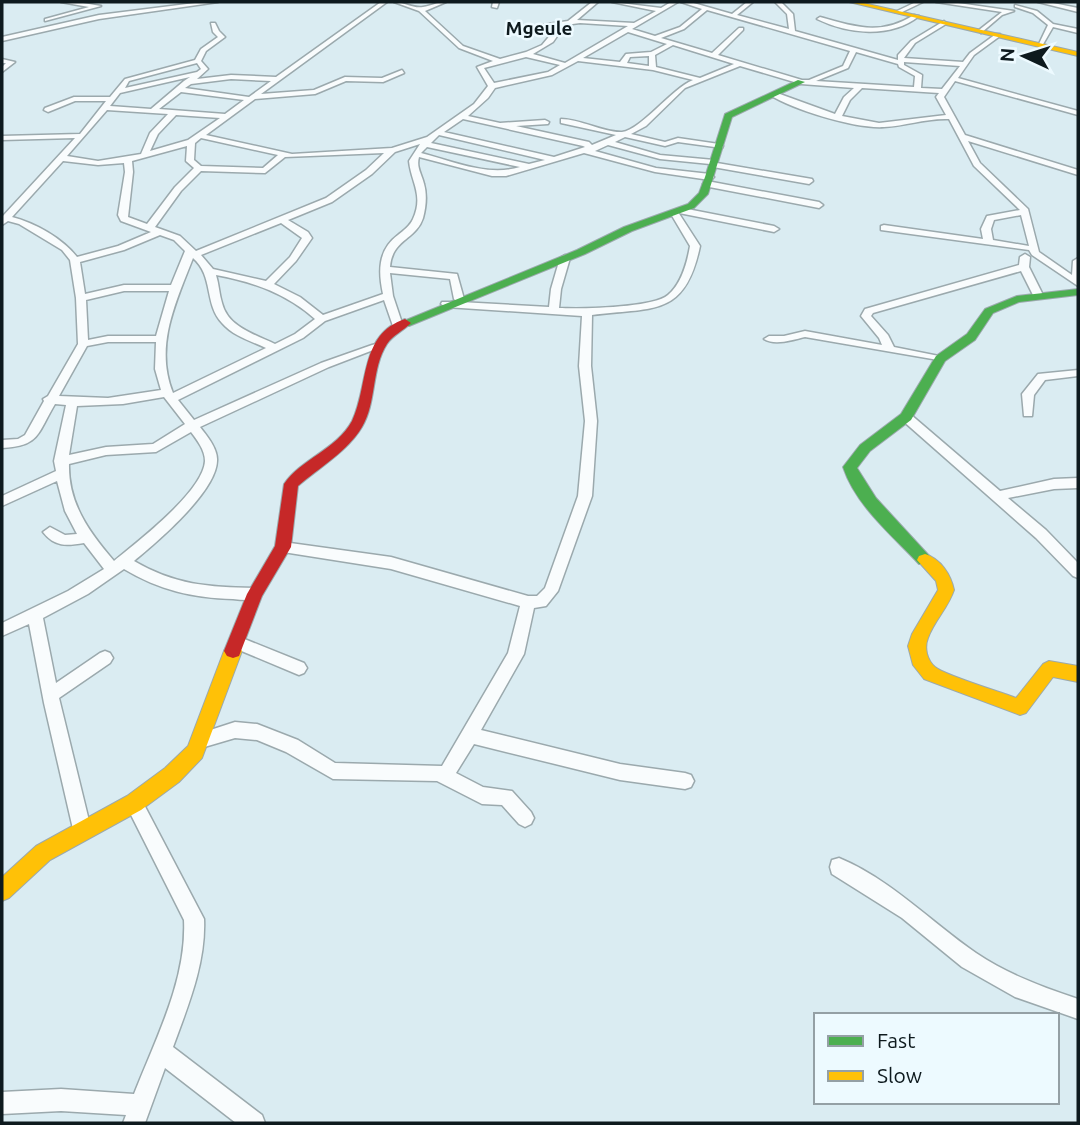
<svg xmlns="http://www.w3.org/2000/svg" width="1080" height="1125" font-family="Ubuntu,sans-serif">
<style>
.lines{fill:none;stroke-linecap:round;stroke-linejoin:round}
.street-casing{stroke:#9ba9ad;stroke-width:3}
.fast-casing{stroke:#9ba9ad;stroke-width:2}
.slow-casing{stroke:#9ba9ad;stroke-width:2}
.jam-casing{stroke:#9ba9ad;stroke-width:2}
.street{fill:#f9fcfd;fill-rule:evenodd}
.fast{fill:#4caf50;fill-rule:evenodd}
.slow{fill:#ffc107;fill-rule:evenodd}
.jam{fill:#c62828;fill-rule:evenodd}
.labels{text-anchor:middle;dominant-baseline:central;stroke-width:5;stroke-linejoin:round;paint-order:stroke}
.far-quarter-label{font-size:19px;font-weight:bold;fill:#0e1a1e;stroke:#edfaff}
</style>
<rect width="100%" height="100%" fill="#daecf2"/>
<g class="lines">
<g class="street-casing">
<g id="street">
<path d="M61 2H77L101 6 45 21V19L89 7Z"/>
<path d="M203 2H218L99 19 2 41V37L99 15Z"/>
<path d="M381 2H387L261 94 314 90 345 77 382 78 402 70 404 73 383 82 346 81 315 94 255 99 206 135 292 154 392 148 427 137 474 104 488 86 477 67 493 61 459 48 419 11 394 2C404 2 414 9 423 7 431 6 437 2 446 2L425 11 463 46 500 59 526 52 542 45 558 26 510 33 508 30 568 21 592 2H598L577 20 634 23 656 11 612 2 661 8 671 2H678L632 29 655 36 680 27 702 9 681 2H690L732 14 747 2H753L737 15 789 29 787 14 775 2H781L793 14 795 31 898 60V55L911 41 944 21 946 24 915 43 904 58 963 62 970 53 996 34H1000V36L974 55 958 78 1078 111V115L955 81 944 97 965 135 1078 170V175L968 141 980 163 1028 209 1039 252 1072 275 1073 261 1078 258V286L1032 255 1029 250 881 230V226L884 225 983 239 981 229 987 216 1020 210 974 166 949 119C926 118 906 126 884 127 856 129 794 110 770 95L777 93 835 114 844 97 854 88 801 84 740 66 685 88 646 126 631 134 665 142 678 138 719 144 723 146 722 148 678 142 665 146 625 137 615 142 660 155 714 160 717 163 812 179 813 181 809 184 713 167 710 164 660 159 608 145 595 151 656 168 710 174 714 177 710 180 655 172 584 153 506 176H492L419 157C416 168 422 174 424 184 427 194 426 207 423 218 416 240 392 239 390 267L457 274 464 299 460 302 549 307 551 289 560 258 565 255 570 258 561 289 559 308C580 309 653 308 668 295 682 283 687 263 690 246L671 214 672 212H678L700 246C685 318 653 307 592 315L591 366 597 421 592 496 558 591 546 606 534 608 524 654 481 730 620 764 685 773 691 775 694 781 691 787 685 789 620 780 474 744 456 773 483 787 512 791 531 812 534 818 531 824 525 827 519 824 502 805 482 804 437 781 333 779 286 752 257 740 235 738 201 748 195 745 193 740 195 735 235 722 257 724 298 740 335 763 442 766 508 653 520 606 391 569 283 552 278 551 276 547 278 543 283 542 391 557 528 596H537L545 588 578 496 585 421 579 366 582 316 446 307 441 304 442 302H457L454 299 450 279 390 273 393 296 403 326 402 328 398 329 393 326 384 300 325 321 303 338 178 400 194 420 321 363 372 345 376 344 381 347 329 367 200 427C207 436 218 449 217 461 216 492 157 542 134 561 175 585 208 587 255 588L260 590 262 594 260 598C252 601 242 600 233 599 193 598 159 590 124 569L88 594 43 618 56 683 100 653 105 651 110 653 113 658 110 663 59 698 91 829 88 835 82 838 76 835 73 829 44 703 29 624 2 636V623L68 591 104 569 84 543C66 546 55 547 43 532L50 527 65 535 77 534 65 511 57 481 2 506V496L56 471 54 461 66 405 55 404C37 434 40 446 2 448V440L18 439 25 435 44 401 43 399 48 396 78 344 76 298 70 260 62 250 19 224 8 221 2 225V217L75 138 2 140V136L80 134 106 101H75L48 112 44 110 45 108 74 97H110L125 79 195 60 201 49 218 37 213 32 211 23H215L219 31 225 37 206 51 201 61 208 69 197 79 231 75 276 77ZM707 10 850 51 843 66 809 80H802L718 55 743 30V28H739L712 53 661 38 684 29ZM580 23 628 26 565 63 533 54 553 42 565 25ZM628 32 667 44 651 52 626 54 620 62 583 58ZM673 45 734 64 700 78 656 67 655 55ZM856 52 898 64 899 67 915 76 914 87 816 81 848 68ZM649 56V66L627 63 630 57ZM526 57 560 65 548 72 494 83 484 68ZM578 61 653 70 693 80C671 89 641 130 622 132 605 133 580 119 561 119V123L616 135 592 145 589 142 516 126 548 124 549 122 545 120 500 123 468 116 488 98 495 88 552 75ZM904 62 960 66 942 89 921 88 922 75 904 65ZM197 63 201 69 197 72 125 88 129 81ZM190 77 184 81 151 109 110 106 120 93ZM231 79 271 81 249 97 185 88 191 84ZM862 88 939 93 936 97 946 115 879 123 842 116 850 100ZM181 92 244 100 225 114 159 109ZM107 110 168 114 150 133 141 154 98 161 67 156ZM176 115 220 118 188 140 150 151 158 134ZM463 119 583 146 585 147 554 157 444 132ZM439 135 545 160 529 164 431 143ZM201 138 278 155 263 168 201 166 194 160 195 143ZM420 144 409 161C411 182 424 195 413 219 410 226 404 230 398 235 378 250 378 271 383 294L323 315 300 297 274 284 296 261 312 238 308 232 288 220 332 202 372 174 395 152ZM187 146 186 161 194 168 175 187 147 224 128 217 133 172 132 161ZM427 147 520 167C487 177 453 161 421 153ZM384 153 366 170 326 198 196 251 180 236 155 227 181 191 201 171 265 173 285 157ZM63 161 98 165 124 163 125 172 118 215 121 221 151 232 118 246 77 257C62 238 35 223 12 217ZM1021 215 1029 246 993 240 991 229 994 220ZM281 223 302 238 290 257 266 281 213 269 201 255ZM160 235 174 240 185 251 171 285H124L85 294 80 262 124 250ZM193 258C214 276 204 304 222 323 233 336 251 341 266 348L173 393C154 346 176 302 193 258ZM216 275C253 282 286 293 315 319L295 334 275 344C254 334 228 327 222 303 219 294 219 284 216 275ZM124 291H169L156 336H108L88 340 86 300ZM108 342H156L155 369 161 390 108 398 59 396 87 346ZM164 397 185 424 153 444 106 447 69 455 77 406 123 404ZM191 432C197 440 205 450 205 461 203 492 137 542 114 561 89 532 68 503 69 464L106 455 156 452Z"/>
<path d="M493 2H499L497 8 492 7Z"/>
<path d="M916 2H923L900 13 895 12Z"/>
<path d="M936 2H951L1014 11 1002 15 981 33 979 30 1002 12Z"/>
<path d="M1038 2H1048L1078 8V12Z"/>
<path d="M1015 5 1037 11 1053 24 1078 29V33L1053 27 1042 46H1038L1048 25 1033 13 1015 7Z"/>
<path d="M914 15 919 16C890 39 848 34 817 19L820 17C856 27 880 36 914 15Z"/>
<path d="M2 59 15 62 2 72V67L6 63H2Z"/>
<path d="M707 181 819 202 823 205 819 208 704 186 703 184Z"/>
<path d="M682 208 774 226 779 229 774 232 679 213V209Z"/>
<path d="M1025 254 1030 257 1029 267 1043 295 1042 297H1034L1021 271 873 313 871 316 888 335 894 347 944 357V361L805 337C792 340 775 346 764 339L769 336H784L805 331 882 345 879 338 861 316 865 309 1019 265 1020 257Z"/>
<path d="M1078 370V376L1045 380 1034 395 1032 416H1024L1022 394 1038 374Z"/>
<path d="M906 413 910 414 1000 491 1054 479 1078 478V488L1054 489 1008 498 1046 530 1078 563V578L1073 576 1036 538 902 420V414Z"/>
<path d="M237 636 304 663 307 668 304 673 299 675 232 647 229 642 232 637Z"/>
<path d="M134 794 140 797 204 919C206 963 188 1006 173 1047L262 1115 265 1123H236L165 1068 145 1123H123L126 1115 61 1111 2 1114V1092L61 1089 134 1094C155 1040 187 980 184 920L125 803 128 797Z"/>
<path d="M839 858C890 879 931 922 976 953 1007 974 1042 987 1078 999V1019L1015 997 962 967 902 918 832 874 830 867 832 860Z"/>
</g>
</g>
<g class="fast-casing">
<g id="fast">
<path d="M798 80 805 82 732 117 708 194 694 208 632 231 585 254 409 326H401L399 323 577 250 624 227 688 204 699 193 705 177 725 114Z"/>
<path d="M1078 289V295L1019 302 993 313 975 340 945 361 911 420 870 451 857 468 876 498 933 560 931 564H919C892 535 856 506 843 467L860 445 901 414 936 356 967 334 985 309 1017 296Z"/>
</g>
</g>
<g class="slow-casing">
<g id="slow">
<path d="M849 2H859L1078 52V56Z"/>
<path d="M925 554C941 559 951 575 954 590 948 608 934 621 928 638 924 648 927 660 935 667 944 675 1001 692 1016 698L1043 664 1049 661 1078 666V682L1053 677 1026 713 1020 715 924 679 913 665 908 646 912 634 938 590 936 581 917 560 919 556Z"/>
<path d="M233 644 239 646 242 651 202 758 179 782 141 810 50 860 9 898 2 901V877L36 846 127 796 165 768 188 746 224 651 227 646Z"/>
</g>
</g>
<g class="jam-casing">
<path id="jam" d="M405 319 411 323C403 331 393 335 387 344 371 369 377 402 362 427 348 451 319 468 298 486L291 547 262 596 239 656 233 658 227 656 224 651 247 594 275 546 284 484C301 459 337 449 352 421 369 386 359 334 405 319Z"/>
</g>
<use href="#street" class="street"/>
<use href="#fast" class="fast"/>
<use href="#slow" class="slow"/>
<use href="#jam" class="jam"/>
</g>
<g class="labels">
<g class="far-quarter-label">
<text x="539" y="28">Mgeule</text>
</g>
</g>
<rect width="1080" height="1125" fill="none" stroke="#0e1a1e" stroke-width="7"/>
<rect x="814" y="1013" width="245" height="91" fill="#edfaff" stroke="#94a0a5" stroke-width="2"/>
<rect x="828" y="1036" width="35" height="10" fill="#4caf50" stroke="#94a0a5" stroke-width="2"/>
<text x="877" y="1048" font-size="21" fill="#0e1a1e">Fast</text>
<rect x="828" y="1071" width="35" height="10" fill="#ffc107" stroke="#94a0a5" stroke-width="2"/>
<text x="877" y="1083" font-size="21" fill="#0e1a1e">Slow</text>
<g transform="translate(1024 56) rotate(274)" stroke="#edfaff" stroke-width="5" paint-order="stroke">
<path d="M0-5L12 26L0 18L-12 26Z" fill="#0e1a1e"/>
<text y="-10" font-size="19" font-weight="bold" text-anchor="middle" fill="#0e1a1e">N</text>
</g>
</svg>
